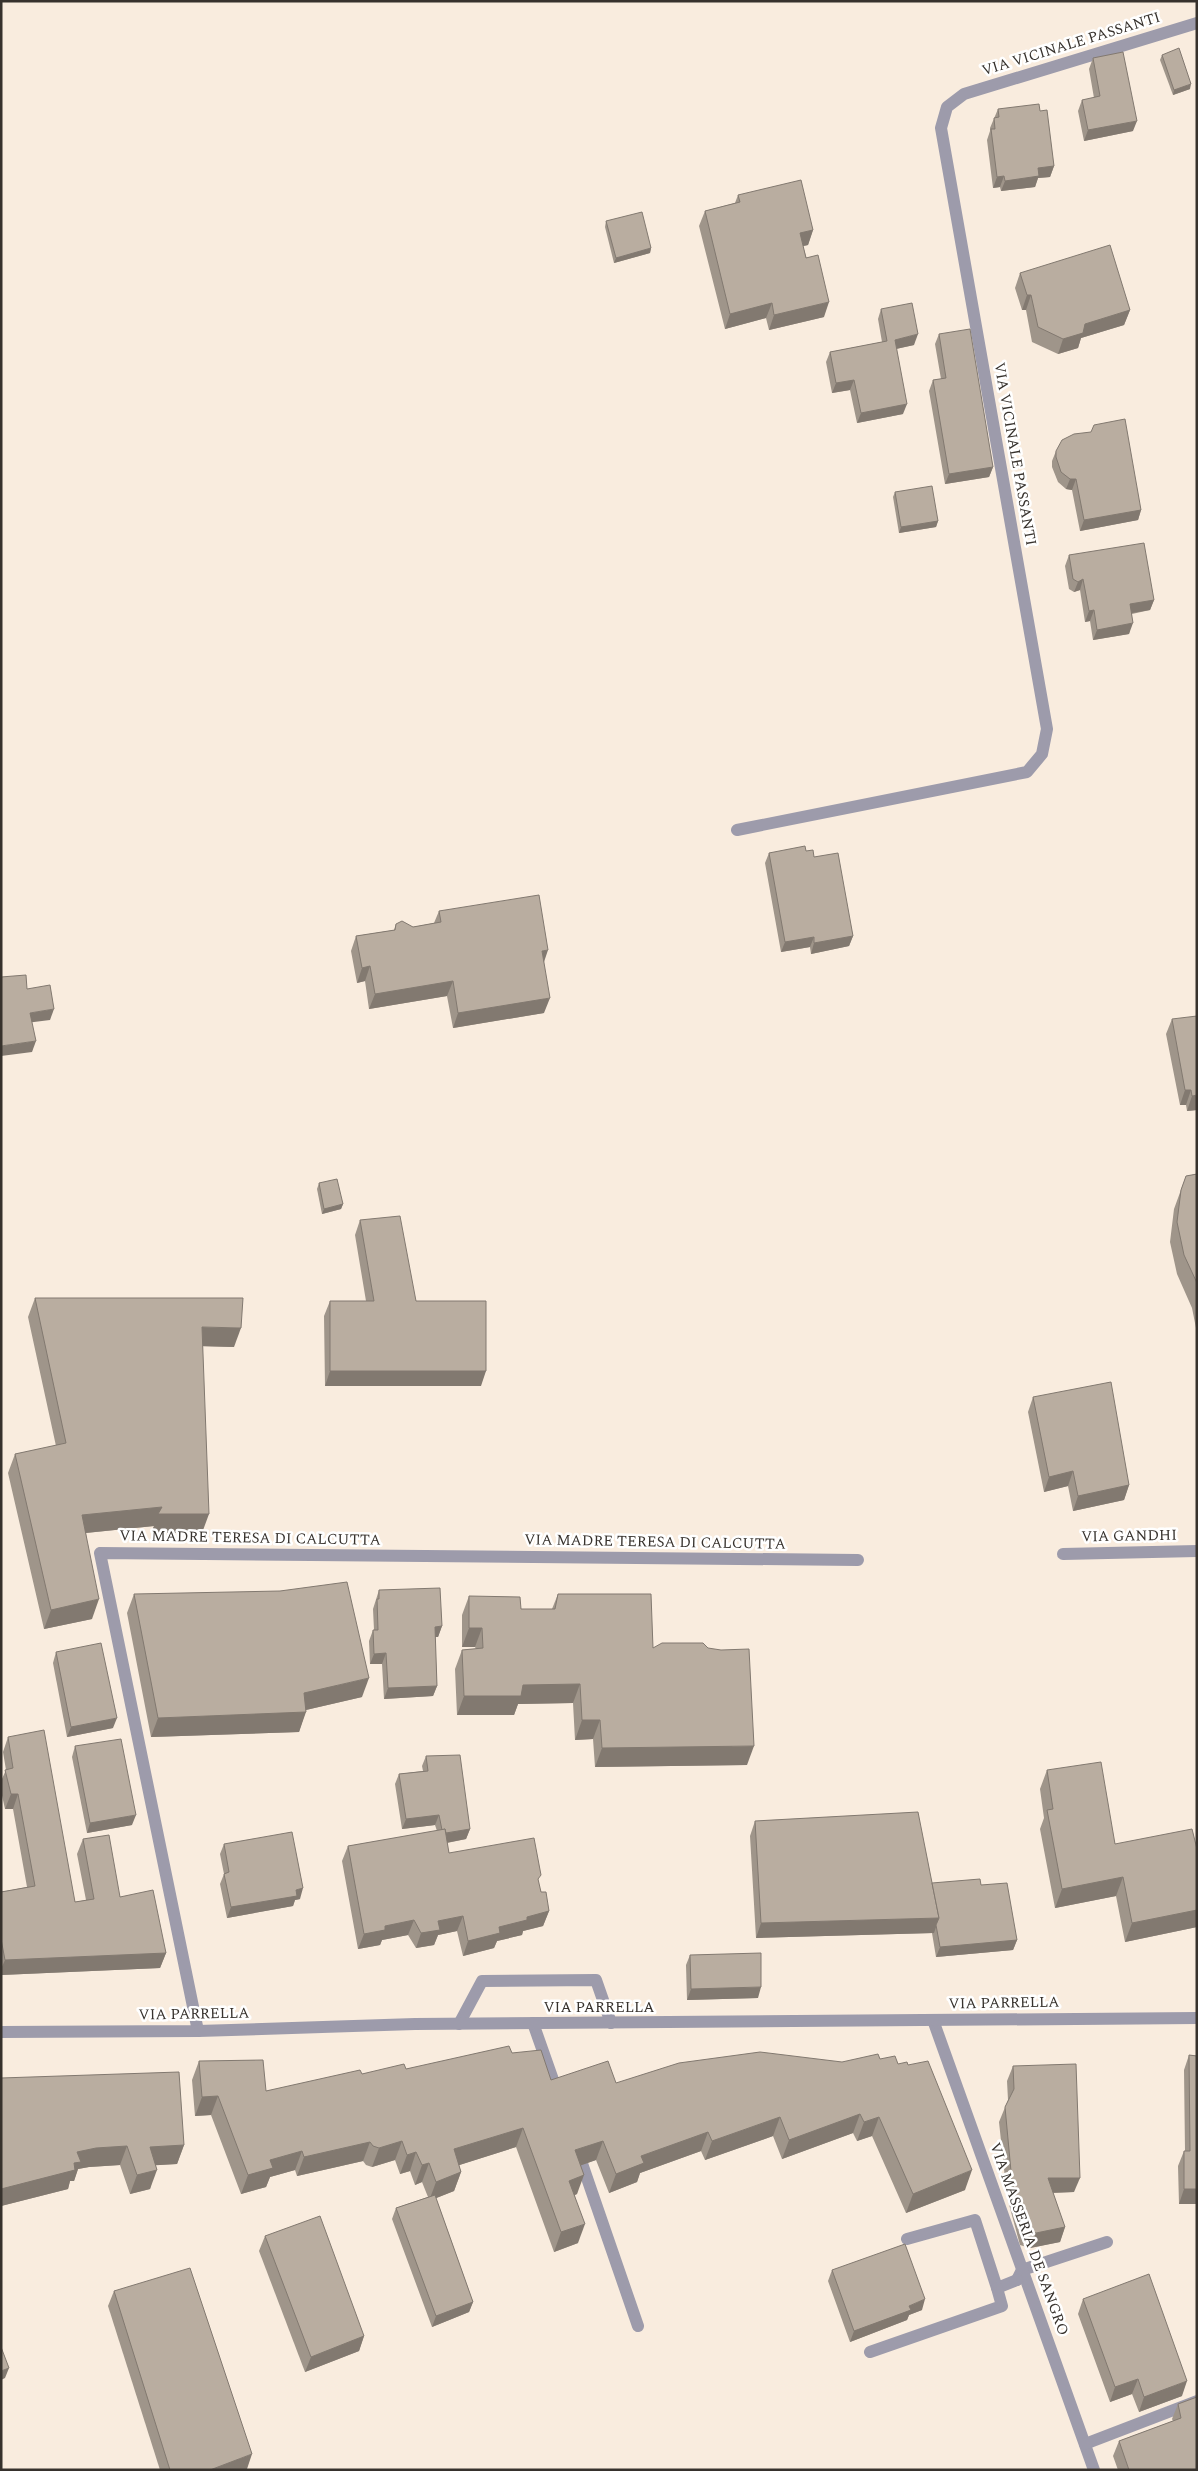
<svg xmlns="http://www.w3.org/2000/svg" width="1198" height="2471" font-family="Spectral,serif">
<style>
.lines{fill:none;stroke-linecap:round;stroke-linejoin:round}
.service{stroke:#9d9bab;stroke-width:12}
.minor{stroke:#9d9bab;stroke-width:12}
.tertiary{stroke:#9d9bab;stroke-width:12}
.wall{fill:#9f958a}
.shaded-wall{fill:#827970}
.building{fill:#b9ada0;stroke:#827970}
.labels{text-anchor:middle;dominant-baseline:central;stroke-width:5;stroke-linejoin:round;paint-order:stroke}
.street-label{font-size:15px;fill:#37322d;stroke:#fff}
</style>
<rect width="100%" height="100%" fill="#f9ecde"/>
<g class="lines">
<g class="service">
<path d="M459 2024 482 1981 596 1980 611 2023"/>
<path d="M1017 2280 1022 2270 1107 2242"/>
</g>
<g class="minor">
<path d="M737 830 1027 772 1042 754 1047 729 941 128 947 107 964 94 1197 23"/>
<path d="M1063 1554 1197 1551"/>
<path d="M933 2020 1094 2470"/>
<path d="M533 2023 558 2094"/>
<path d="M198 2031 100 1553 858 1560"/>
<path d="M577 2149 638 2326"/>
<path d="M907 2239 975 2220 997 2288 1017 2280"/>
<path d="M870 2352 1002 2306 997 2288"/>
<path d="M1085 2444 1197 2401"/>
</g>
<path class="tertiary" d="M1 2032 198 2031 415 2024 1197 2018"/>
</g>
<g class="wall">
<path d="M1162 55 1190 89 1173 95 1160 60Z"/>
<path d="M1093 58 1133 131 1084 141 1078 111 1082 100 1094 98 1089 69Z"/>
<path d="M998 109 1040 111 1054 166 1050 177 1038 178 1035 187 1001 191 1000 187 993 188 987 140 990 131V128Z"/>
<path d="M738 195 813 230 808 245 803 246 824 317 769 330 766 318 725 329 699 226 705 211 735 203Z"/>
<path d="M606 221 651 248 650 253 614 263 605 227Z"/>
<path d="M1020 273 1130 310 1124 325 1081 338 1078 348 1058 354 1032 342 1026 310H1022L1015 288Z"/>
<path d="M881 309 914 345 896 349 903 414 857 423 850 390 832 393 826 362 830 352 882 342 878 319Z"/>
<path d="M939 334 993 467 989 477 945 484 929 391 933 380 941 379 935 344Z"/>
<path d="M1056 451 1141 510 1138 520 1080 531 1072 490 1066 489 1058 482 1052 467V461Z"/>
<path d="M895 492 938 521 936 527 899 533 893 497Z"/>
<path d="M1069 555 1154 600 1150 610 1132 614 1129 634 1093 640 1090 621 1085 622 1080 590 1074 592 1069 589 1065 566Z"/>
<path d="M806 851 814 857 853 936 849 946 811 954 810 947 781 952 765 863 769 853Z"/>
<path d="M439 911 544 962V1013L453 1028 447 996 369 1009 365 981 357 983 351 951 356 936 394 930 396 924 413 927 434 923Z"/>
<path d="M1172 1019 1197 1110 1187 1111 1186 1105H1180L1166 1034Z"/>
<path d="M1197 1174V1333L1192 1308 1177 1274 1170 1242 1174 1209 1186 1176Z"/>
<path d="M319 1183 343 1204 341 1209 322 1214 317 1189Z"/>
<path d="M360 1220 416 1301 481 1386H325L324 1316 330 1301H366L355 1235Z"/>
<path d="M35 1298 234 1347 203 1346 202 1533H151L154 1526 86 1533 92 1619 44 1629 8 1473 15 1454 56 1446 28 1317Z"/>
<path d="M1033 1397 1129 1485 1124 1500 1073 1511 1068 1486 1044 1492 1028 1412Z"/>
<path d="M379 1590 442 1626 438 1637H435L437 1686 433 1696 384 1699 382 1664H370L369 1641 373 1630H374L373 1609Z"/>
<path d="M134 1594 362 1697 306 1710 299 1732 151 1737 127 1613Z"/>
<path d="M558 1594 653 1648 747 1765 595 1767 593 1739 575 1740 573 1703 518 1704 514 1715H457L455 1669 462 1650 476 1649 475 1647H462V1615L469 1596 521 1609H552Z"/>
<path d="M56 1652 113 1728 67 1737 53 1663Z"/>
<path d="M8 1737 75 1902 86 1900 77 1854 83 1839 120 1897 166 1953 160 1968 1 1975V1892L27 1887 13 1809H5L1 1791V1781L6 1770 3 1752Z"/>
<path d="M75 1746 132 1825 87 1833 72 1757Z"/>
<path d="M426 1756 470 1829 466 1839 447 1843 449 1853 538 1882 541 1892 549 1911 543 1926 523 1931 522 1935 497 1941 494 1948 463 1956 457 1931 438 1935 434 1945 416 1948 408 1935 382 1940 380 1945 358 1949 342 1861 348 1846 437 1831 435 1825 402 1829 395 1784 399 1774 423 1771 422 1766Z"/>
<path d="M1047 1770 1115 1844 1197 1849V1927L1125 1942 1116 1896 1055 1908 1040 1829 1044 1818 1040 1789Z"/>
<path d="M755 1821 932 1883 981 1885 1017 1940 1013 1950 936 1957 932 1933 756 1938 750 1836Z"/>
<path d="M224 1844 300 1899 295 1900 293 1906 227 1918 220 1884 224 1874 220 1854Z"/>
<path d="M690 1955 758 1998 687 2000 686 1965Z"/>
<path d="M512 2053 551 2080 616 2083 880 2059 898 2064 965 2190 906 2213 872 2136 857 2141 853 2133 782 2159 773 2136 705 2160 701 2151 640 2173 637 2182 609 2193 596 2160 581 2165 577 2194 575 2195 578 2243 554 2252 516 2147 459 2165 461 2172 454 2191 436 2198 473 2302 469 2312 432 2327 392 2219 396 2208 428 2197 422 2182 415 2185 410 2171 400 2174 395 2160 372 2167 366 2165 363 2161 297 2176 295 2170 270 2177 266 2187 241 2194 211 2115 195 2116 192 2080 199 2061 266 2091 362 2074 406 2069Z"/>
<path d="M1189 2055 1197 2056V2204H1179L1178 2166 1184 2151H1185L1184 2070Z"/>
<path d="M1013 2066 1074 2192 1053 2193 1065 2227 1060 2242 1030 2248 1020 2245 1007 2197 999 2122 1008 2100 1007 2081Z"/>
<path d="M1 2078 184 2145 177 2164 156 2165 150 2189 130 2194 120 2165 89 2167 78 2169 74 2181H70L68 2189 1 2206Z"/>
<path d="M265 2236 364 2336 359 2351 305 2372 259 2251Z"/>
<path d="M832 2270 922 2310 909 2315 907 2320 850 2342 828 2281Z"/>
<path d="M114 2291 247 2469 245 2470H160L108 2306Z"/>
<path d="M1083 2299 1182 2396 1139 2412 1132 2394 1110 2402 1078 2314Z"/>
<path d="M1178 2404 1197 2470H1118L1113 2456 1119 2441 1173 2421 1172 2419Z"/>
</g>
<g class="shaded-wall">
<path d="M1191 84 1190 89 1173 95 1174 90Z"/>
<path d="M1137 121 1133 131 1084 141 1088 130Z"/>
<path d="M1054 166 1050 177 1038 178 1035 187 1001 191 1005 181 1038 168Z"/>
<path d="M1004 176 1000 187 993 188 997 177Z"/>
<path d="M813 230 808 245 794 248 800 233Z"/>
<path d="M651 248 650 253 614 263 616 258Z"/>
<path d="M1027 295H1031L1026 310H1022Z"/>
<path d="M829 302 824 317 769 330 774 315Z"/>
<path d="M772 303 766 318 725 329 730 314Z"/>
<path d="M1130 310 1124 325 1081 338 1078 348 1058 354 1063 339 1085 324Z"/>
<path d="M918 334 914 345 891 350 895 340Z"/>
<path d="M854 380 850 390 832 393 836 383Z"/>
<path d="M907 404 903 414 857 423 861 413Z"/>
<path d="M993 467 989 477 945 484 949 474Z"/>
<path d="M1070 479H1076L1072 490 1066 489Z"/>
<path d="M1141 510 1138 520 1080 531 1084 520Z"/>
<path d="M938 521 936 527 899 533 901 527Z"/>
<path d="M1083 579 1080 590 1074 592 1078 582Z"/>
<path d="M1154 600 1150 610 1126 614 1130 604Z"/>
<path d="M1094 610 1090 621 1085 622 1089 611Z"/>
<path d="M1133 623 1129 634 1093 640 1097 630Z"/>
<path d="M853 936 849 946 811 954 814 943Z"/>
<path d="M814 937 810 947 781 952 785 942Z"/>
<path d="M548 950 543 965 542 951Z"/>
<path d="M370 966 365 981 357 983 362 968Z"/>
<path d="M453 981 447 996 369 1009 375 994Z"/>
<path d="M550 998 544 1013 453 1028 458 1013Z"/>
<path d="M54 1009 50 1020 26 1023 30 1013Z"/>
<path d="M36 1041 32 1052 1 1056V1046Z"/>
<path d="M1185 1090H1191L1186 1105H1180Z"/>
<path d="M1197 1095V1110L1187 1111 1192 1096Z"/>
<path d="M343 1204 341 1209 322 1214 324 1209Z"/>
<path d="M202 1327 241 1328 234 1347 195 1346Z"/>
<path d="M330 1371H486L481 1386H325Z"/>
<path d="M1073 1471 1068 1486 1044 1492 1049 1477Z"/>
<path d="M1129 1485 1124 1500 1073 1511 1078 1496Z"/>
<path d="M162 1507 209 1514 202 1533H151L154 1526 75 1534 82 1515Z"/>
<path d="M99 1599 92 1619 44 1629 51 1610Z"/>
<path d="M442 1626 438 1637H431L435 1627Z"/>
<path d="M469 1628H482L475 1647H462Z"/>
<path d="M386 1653 382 1664H370L374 1654Z"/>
<path d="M369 1678 362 1697 297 1712 304 1693Z"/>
<path d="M580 1684 573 1703 518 1704 514 1715H457L464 1696 523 1685Z"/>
<path d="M437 1686 433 1696 384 1699 388 1688Z"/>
<path d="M306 1712 299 1732 151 1737 158 1718Z"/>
<path d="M117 1718 113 1728 67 1737 71 1727Z"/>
<path d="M582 1720H600L593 1739 575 1740Z"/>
<path d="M754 1746 747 1765 595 1767 602 1748Z"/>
<path d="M11 1794H18L13 1809H5Z"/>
<path d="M136 1815 132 1825 87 1833 90 1823Z"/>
<path d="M439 1815 435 1825 402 1829 406 1819Z"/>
<path d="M470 1829 466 1839 440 1844 443 1834Z"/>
<path d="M1123 1877 1116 1896 1055 1908 1062 1889Z"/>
<path d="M303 1888 300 1899 295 1900 293 1906 227 1918 231 1907Z"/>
<path d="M1197 1910V1927L1125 1942 1132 1923Z"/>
<path d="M549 1911 543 1926 523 1931 522 1935 497 1941 494 1948 463 1956 468 1941 499 1927 527 1917Z"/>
<path d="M463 1916 457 1931 438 1935 434 1945 416 1948 421 1933 438 1921Z"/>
<path d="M939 1918 934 1933 756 1938 761 1923Z"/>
<path d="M414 1920 408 1935 382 1940 380 1945 358 1949 364 1934 385 1926Z"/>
<path d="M1017 1940 1013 1950 936 1957 940 1947Z"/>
<path d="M166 1953 160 1968 1 1975V1969L5 1960Z"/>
<path d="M761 1987 758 1998 687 2000 691 1989Z"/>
<path d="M218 2096 211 2115 195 2116 202 2097Z"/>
<path d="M860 2114 853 2133 782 2159 789 2140Z"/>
<path d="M780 2117 773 2136 705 2160 712 2141Z"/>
<path d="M879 2117 872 2136 857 2141 864 2122Z"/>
<path d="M523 2128 516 2147 447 2169 454 2149Z"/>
<path d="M708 2132 701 2151 640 2173 637 2182 609 2193 616 2174 641 2156Z"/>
<path d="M402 2141 395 2160 372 2167 379 2148Z"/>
<path d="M603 2141 596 2160 568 2170 575 2150Z"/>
<path d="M370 2142 363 2161 297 2176 304 2157Z"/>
<path d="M184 2145 177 2164 143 2166 150 2147Z"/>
<path d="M127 2146 120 2165 89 2167 78 2169 74 2181H70L68 2189 1 2206V2189L77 2152 96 2148Z"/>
<path d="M302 2151 295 2170 270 2177 266 2187 241 2194 248 2175 270 2160Z"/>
<path d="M416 2152 410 2171 400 2174 407 2155Z"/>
<path d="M429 2163 422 2182 415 2185 422 2165Z"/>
<path d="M157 2170 150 2189 130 2194 137 2175Z"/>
<path d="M972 2170 965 2190 906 2213 913 2194Z"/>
<path d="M461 2172 454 2191 429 2201 436 2182Z"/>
<path d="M584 2175 577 2194 562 2200 569 2181Z"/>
<path d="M1048 2178H1080L1074 2192 1043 2193Z"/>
<path d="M1184 2189H1197V2204H1179Z"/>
<path d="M585 2224 578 2243 554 2252 561 2232Z"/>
<path d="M1065 2227 1060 2242 1030 2248 1036 2233Z"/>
<path d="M925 2299 922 2310 909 2315 907 2320 850 2342 854 2331 909 2306Z"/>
<path d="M473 2302 469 2312 432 2327 436 2316Z"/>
<path d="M364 2336 359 2351 305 2372 311 2357Z"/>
<path d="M9 2368 5 2378 1 2380V2371Z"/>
<path d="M1138 2379 1132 2394 1110 2402 1115 2387Z"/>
<path d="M1187 2381 1182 2396 1139 2412 1144 2397Z"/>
<path d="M252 2454 247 2469 245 2470H210Z"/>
</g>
<g class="building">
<path d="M1179 48 1191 84 1174 90 1162 55Z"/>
<path d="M1123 52 1137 121 1088 130 1082 100 1100 96 1093 58Z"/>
<path d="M1039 104 1040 111 1047 110 1054 166 1038 168 1039 176 1005 181 1004 176 997 177 991 129H995L994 118 999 117 998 109Z"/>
<path d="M801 180 813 230 800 233 806 258 818 255 829 302 774 315 772 303 730 314 705 211 740 202 738 195Z"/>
<path d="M642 212 651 248 616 258 606 221Z"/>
<path d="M1110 245 1130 310 1085 324 1083 333 1063 339 1038 327 1031 295H1027L1020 273Z"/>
<path d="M912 303 918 334 895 340 907 404 861 413 854 380 836 383 830 352 887 341 881 309Z"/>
<path d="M970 329 993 467 949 474 933 380 946 378 939 334Z"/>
<path d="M1125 419 1141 510 1084 520 1076 479H1070L1061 472 1056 457V451L1062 440 1074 434 1091 432 1094 425Z"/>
<path d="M932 486 938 521 901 527 895 492Z"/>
<path d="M1144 543 1154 600 1130 604 1133 623 1097 630 1094 610 1089 611 1083 579 1078 582 1073 579 1069 555Z"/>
<path d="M805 846 806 851 813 850 814 857 838 853 853 936 814 943V937L785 942 769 853Z"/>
<path d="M539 895 548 950 542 951 550 998 458 1013 453 981 375 994 370 966 362 968 356 936 395 930 396 924 402 921 413 927 441 922 439 911Z"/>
<path d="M26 975 27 989 50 985 54 1009 30 1013 36 1041 1 1046V977Z"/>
<path d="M1197 1016V1095L1192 1096 1191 1090H1185L1172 1019Z"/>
<path d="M1197 1174V1283L1184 1255 1177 1222 1181 1190 1186 1176Z"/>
<path d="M337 1179 343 1204 324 1209 319 1183Z"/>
<path d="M400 1216 416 1301H486V1371H330V1301H374L360 1220Z"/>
<path d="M35 1298H243L241 1328 202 1327 209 1514H158L162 1507 82 1515 99 1599 51 1610 15 1454 66 1443Z"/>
<path d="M1111 1382 1129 1485 1078 1496 1073 1471 1049 1477 1033 1397Z"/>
<path d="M347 1582 369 1678 304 1693 306 1712 158 1718 134 1594 280 1591Z"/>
<path d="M440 1588 442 1626 435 1627 437 1686 388 1688 386 1653 374 1654 373 1630H378L377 1599H379V1590Z"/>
<path d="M558 1594H651L653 1648 662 1643H703L708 1648 721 1650 749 1649 754 1746 602 1748 600 1720H582L580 1684 523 1685 521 1696H464L462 1650 483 1648 482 1628H469V1596L520 1597 521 1609H555Z"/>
<path d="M101 1643 117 1718 71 1727 56 1652Z"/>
<path d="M44 1730 75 1902 94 1899 83 1839 109 1835 120 1897 153 1890 166 1953 5 1960 1 1939V1892L35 1886 18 1794H11L5 1770 13 1768 8 1737Z"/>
<path d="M121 1739 136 1815 90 1823 75 1746Z"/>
<path d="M460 1755 470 1829 446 1833 445 1829 442 1830 439 1815 406 1819 399 1774 428 1771 426 1756Z"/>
<path d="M1101 1762 1115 1844 1192 1829 1197 1849V1910L1132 1923 1123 1877 1062 1889 1047 1810 1053 1809 1047 1770Z"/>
<path d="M918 1812 939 1918 761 1923 755 1821Z"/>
<path d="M445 1829 449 1853 534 1838 541 1875 538 1879 541 1892H546L549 1911 527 1917V1920L499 1927 500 1933 468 1941 463 1916 438 1921 440 1930 421 1933 414 1920 385 1926V1930L364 1934 348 1846Z"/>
<path d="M292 1832 303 1888 296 1890 297 1896 231 1907 224 1874 229 1872 224 1844Z"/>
<path d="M980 1879 981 1885 1007 1883 1017 1940 940 1947 936 1925 939 1918 932 1883Z"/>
<path d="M761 1953V1987L691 1989 690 1955Z"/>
<path d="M509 2046 512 2053 541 2050 551 2080 608 2061 616 2083 679 2063 760 2052 842 2062 878 2054 880 2059 895 2056 898 2064 907 2062 908 2065 928 2061 972 2170 913 2194 879 2117 864 2122 860 2114 789 2140 780 2117 712 2141 708 2132 641 2156 644 2163 616 2174 603 2141 575 2150 584 2175 569 2181 585 2224 561 2232 523 2128 454 2149 461 2172 436 2182 429 2163 422 2165 416 2152 407 2155 402 2141 379 2148 373 2146 370 2142 304 2157 302 2151 270 2160 273 2168 248 2175 218 2096 202 2097 199 2061 263 2060 266 2091 360 2070 362 2074 404 2064 406 2069Z"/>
<path d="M1189 2055 1197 2056V2189H1184V2151H1190Z"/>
<path d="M1076 2064 1080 2178H1048L1065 2227 1036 2233 1026 2230 1012 2182 1005 2107 1014 2089 1013 2066Z"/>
<path d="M179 2072 184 2145 150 2147 157 2170 137 2175 127 2146 96 2148 77 2152 81 2162 74 2163 75 2170 1 2189V2078Z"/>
<path d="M435 2195 473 2302 436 2316 396 2208Z"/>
<path d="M320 2216 364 2336 311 2357 265 2236Z"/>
<path d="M905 2244 925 2299 909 2306 911 2310 854 2331 832 2270Z"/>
<path d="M190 2268 252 2454 210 2470H170L114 2291Z"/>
<path d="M1149 2274 1187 2381 1144 2397 1138 2379 1115 2387 1083 2299Z"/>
<path d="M1 2347 9 2368 1 2371Z"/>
<path d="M1197 2397V2470H1129L1119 2441 1181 2418 1178 2404Z"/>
</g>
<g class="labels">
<g class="street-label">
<text transform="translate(1071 44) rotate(-17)">VIA VICINALE PASSANTI</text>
<text transform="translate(1015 454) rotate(80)">VIA VICINALE PASSANTI</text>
<text transform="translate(1129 1536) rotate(-1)">VIA GANDHI</text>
<text transform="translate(250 1538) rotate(1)">VIA MADRE TERESA DI CALCUTTA</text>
<text transform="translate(655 1542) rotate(1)">VIA MADRE TERESA DI CALCUTTA</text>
<text transform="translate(1004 2003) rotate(-1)">VIA PARRELLA</text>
<text x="599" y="2007">VIA PARRELLA</text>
<text transform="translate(194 2014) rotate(-1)">VIA PARRELLA</text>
<text transform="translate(1029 2239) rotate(70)">VIA MASSERIA DE SANGRO</text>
</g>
</g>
<rect width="1198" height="2471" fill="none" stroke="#37322d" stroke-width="5"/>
</svg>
